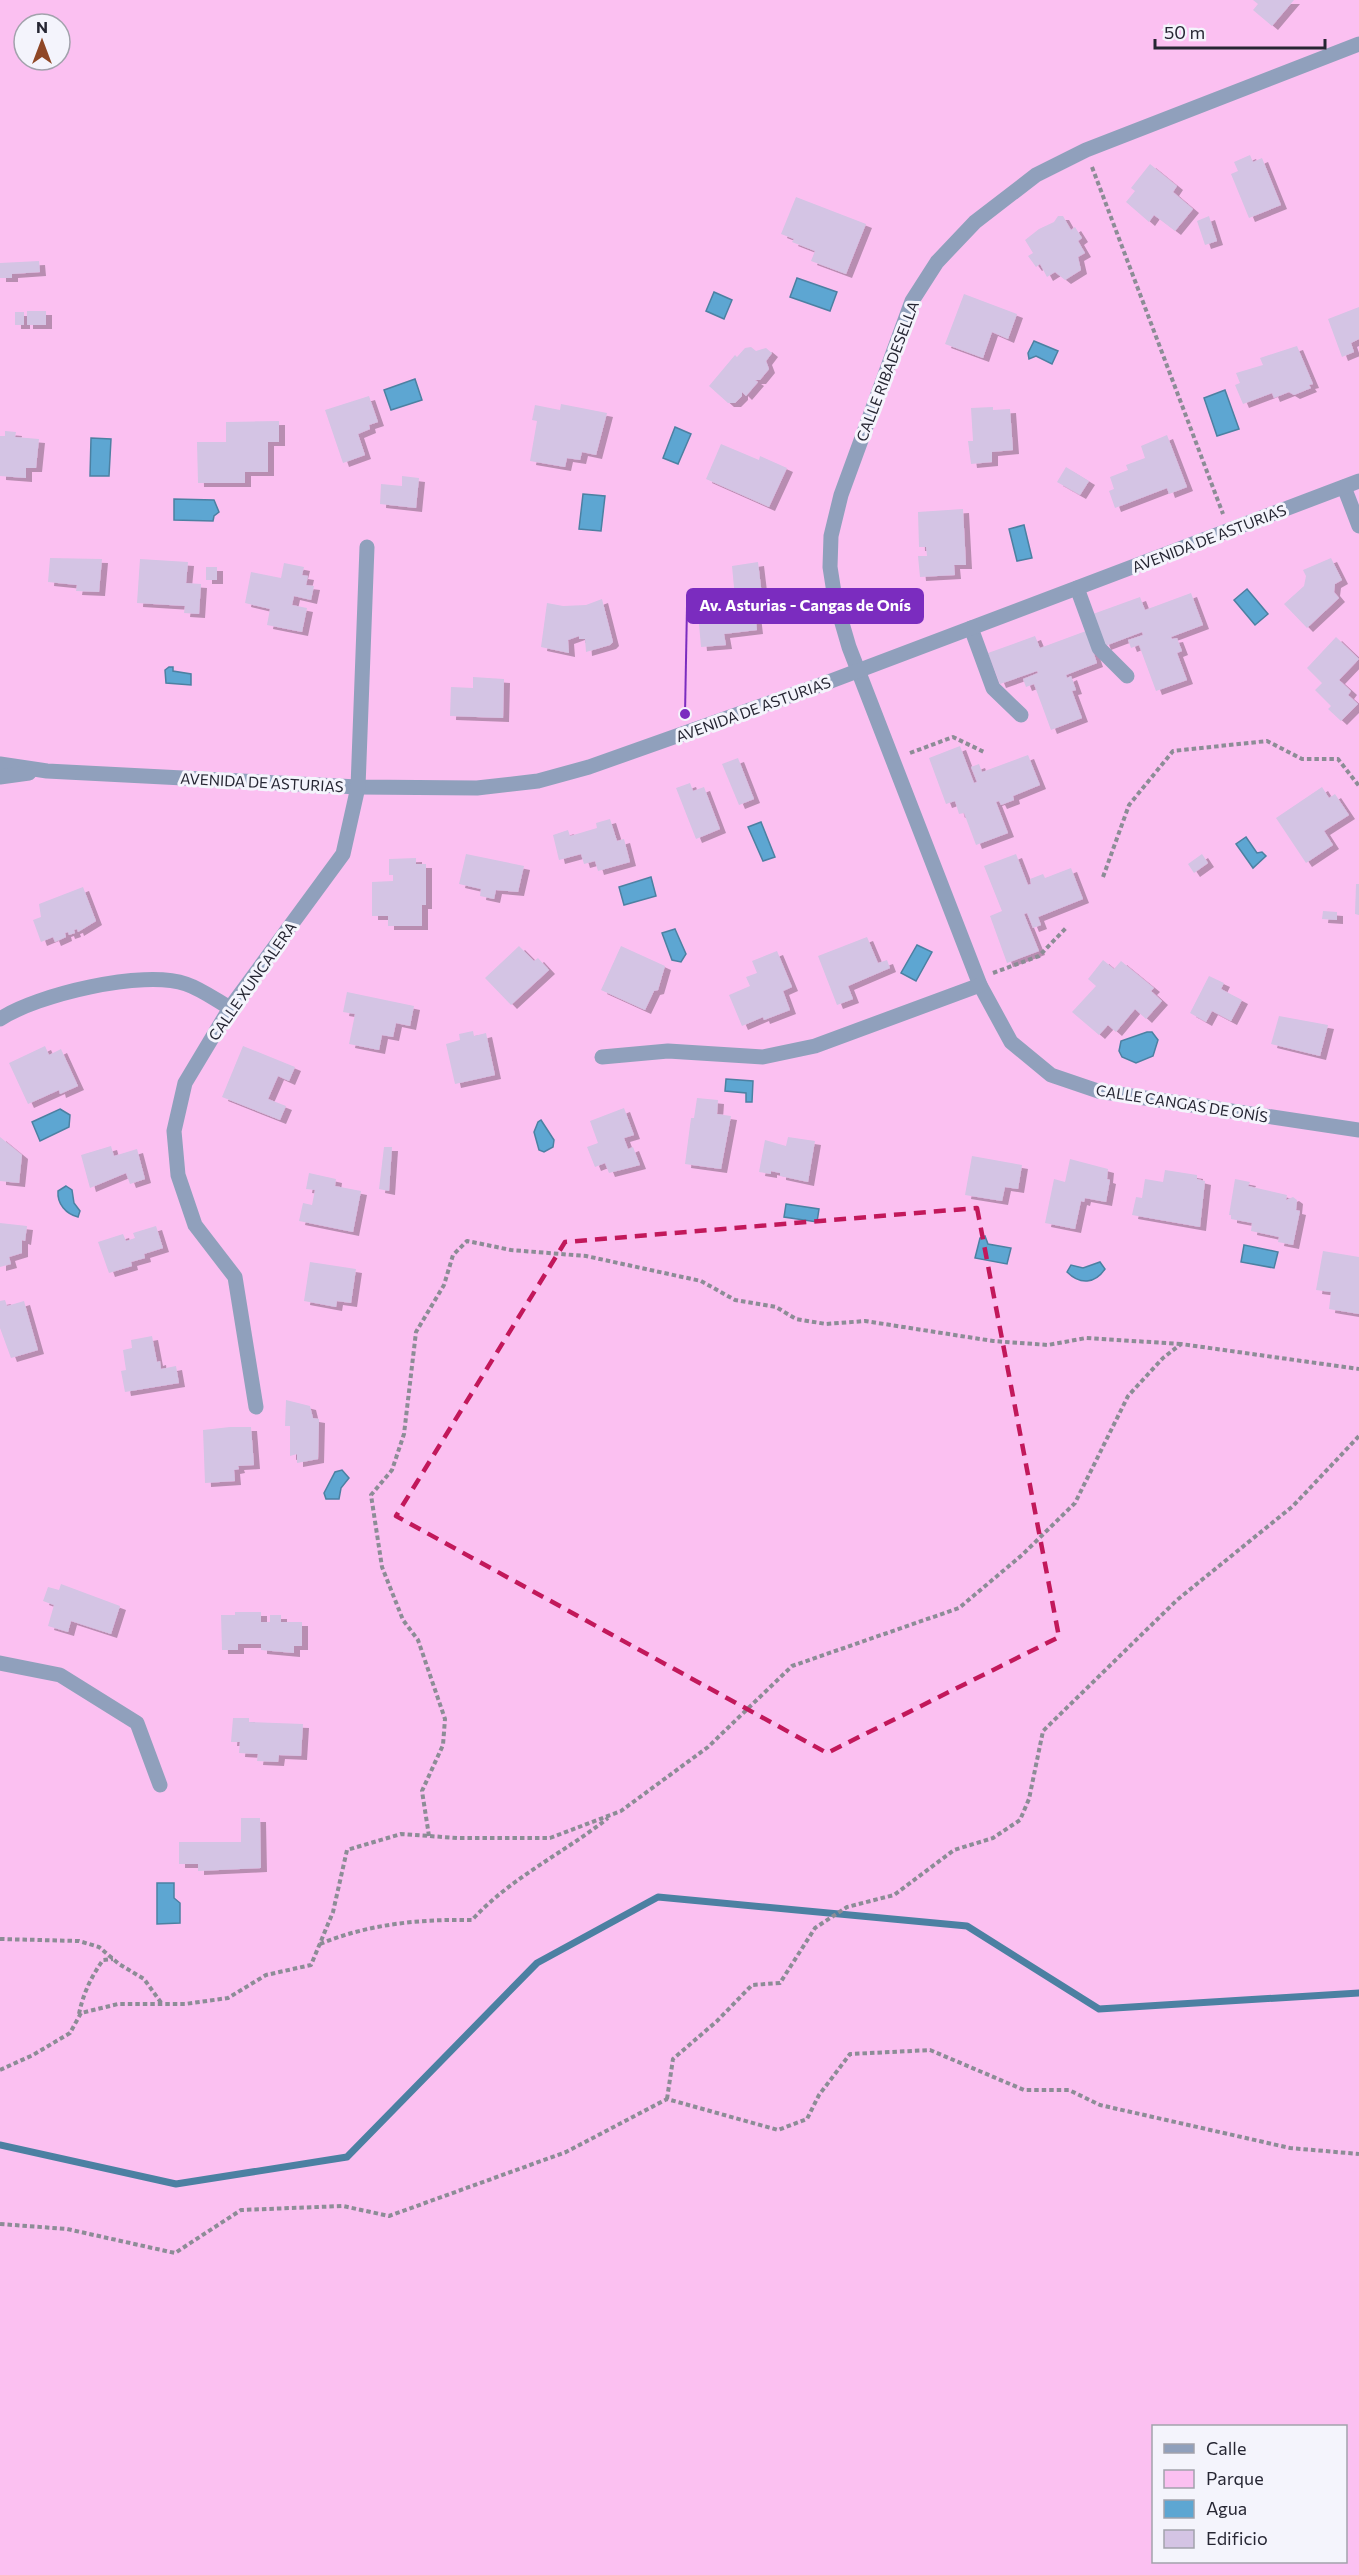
<svg xmlns="http://www.w3.org/2000/svg" width="1359" height="2575" font-family="Commissioner,sans-serif">
<style>
.green{fill:#fbc0f1;fill-rule:evenodd}
.water{fill:#5da6d2;stroke:#4c80a2;stroke-width:1.5}
.lines{fill:none;stroke-linecap:round;stroke-linejoin:round}
.stream{stroke:#4c80a2;stroke-width:7}
.building{fill:#d4c4e4;filter:url(#shadow)}
.path{stroke:#8c8c96;stroke-width:4;stroke-dasharray:4.5 3;stroke-linecap:butt}
.minor{stroke:#90a0bc;stroke-width:15}
.marked{fill:none;stroke:#c2185b;stroke-width:4.5;stroke-dasharray:12 8;stroke-linejoin:round}
.labels{text-anchor:middle;dominant-baseline:central;stroke-width:6;stroke-linejoin:round;paint-order:stroke}
.street-label{font-size:15px;fill:#262633;stroke:#f4f4fc}
.leader{fill:none;stroke:#7b2cbf;stroke-width:2}
.callout-dot{fill:#7b2cbf;stroke:#f4f4fc;stroke-width:2}
.callout{fill:#7b2cbf;stroke:#7b2cbf;stroke-width:2}
.callout-label{font-size:16px;text-anchor:middle;font-weight:bold;fill:#fff}
</style>
<defs>
<filter id="shadow"><feDropShadow dx="6" dy="4" stdDeviation="0" flood-color="#0004"/></filter>
</defs>
<rect width="100%" height="100%" fill="#f4f4fc"/>
<path class="green" d="M0 0H1359V2575H0ZM24 24H60V60H24ZM1154 2426H1346V2562H1154Z"/>
<g class="water">
<path d="M797 278 837 292 830 311 790 297Z"/>
<path d="M714 292 732 300 724 319 706 311Z"/>
<path d="M1034 341 1058 351 1052 364 1036 356 1029 359 1028 353Z"/>
<path d="M415 379 422 400 391 410 384 390Z"/>
<path d="M1225 390 1239 429 1217 436 1204 398Z"/>
<path d="M675 427 691 434 678 464 663 458Z"/>
<path d="M91 438 111 439 109 476H90Z"/>
<path d="M583 494 605 496 601 531 579 529Z"/>
<path d="M174 499 214 500 219 512 214 516 213 521 174 520Z"/>
<path d="M1024 525 1032 558 1017 561 1009 529Z"/>
<path d="M1247 589 1268 614 1255 625 1234 600Z"/>
<path d="M169 667H173V671L191 674V685L166 683 165 670Z"/>
<path d="M761 822 775 857 763 861 748 827Z"/>
<path d="M1246 837 1257 853 1262 852 1266 856 1253 868 1236 844Z"/>
<path d="M651 877 656 896 624 905 619 887Z"/>
<path d="M675 929 686 954 681 962 672 960 662 933Z"/>
<path d="M917 945 932 952 916 981 901 973Z"/>
<path d="M1147 1032H1152L1158 1040 1153 1056 1136 1063 1122 1057 1119 1051 1121 1041Z"/>
<path d="M726 1079 753 1081 752 1102H746V1093L725 1091Z"/>
<path d="M60 1109 70 1115 69 1127 40 1141 32 1122Z"/>
<path d="M541 1120 554 1140 553 1147 544 1152 539 1150 534 1132 538 1122Z"/>
<path d="M66 1186 72 1190 74 1203 80 1211 78 1217C66 1214 57 1204 58 1191Z"/>
<path d="M786 1204 819 1209 817 1222 784 1217Z"/>
<path d="M985 1236 988 1244 1011 1248 1007 1264 975 1258 980 1238Z"/>
<path d="M1244 1245 1278 1252 1274 1268 1241 1262Z"/>
<path d="M1100 1262 1105 1269C1095 1284 1080 1285 1067 1272L1071 1265 1083 1268Z"/>
<path d="M342 1470 349 1478 341 1488 339 1499H326L324 1493 335 1472Z"/>
<path d="M157 1883H174V1898L180 1903V1923L157 1924Z"/>
</g>
<g class="lines">
<path class="stream" d="M0 2145 176 2184 347 2157 537 1963 658 1897 967 1926 1099 2009 1359 1993"/>
</g>
<g class="building">
<path d="M1253 0H1294L1272 26 1253 10 1258 4Z"/>
<path d="M1250 155 1253 162 1262 158 1281 205 1249 218 1231 174 1238 171 1234 162Z"/>
<path d="M1150 164 1177 186 1173 192 1193 209 1175 231 1154 215 1149 222 1126 202 1135 191 1131 188Z"/>
<path d="M796 197 866 224 846 274 811 261 815 251 792 242 794 239 781 234Z"/>
<path d="M1058 216H1063L1071 230 1075 227 1082 238 1078 241 1085 253 1078 257 1081 270 1065 280 1055 272 1047 277 1040 264 1036 267 1028 256 1033 253 1025 240 1039 229 1054 222Z"/>
<path d="M1209 216 1217 241 1205 245 1197 221Z"/>
<path d="M39 261 40 272 12 274V278H0V263Z"/>
<path d="M964 294 1017 314 1008 339 992 332 983 358 945 344Z"/>
<path d="M1359 307V339L1351 343 1354 352 1342 357 1328 319Z"/>
<rect x="27" y="311" width="19" height="14"/>
<rect x="15" y="312" width="9" height="13"/>
<path d="M1297 346 1313 384 1309 385 1311 388 1294 395 1289 392 1274 398 1272 393 1243 404 1235 385 1240 383 1236 373 1263 365 1260 358Z"/>
<path d="M751 347 756 351 766 348 772 353 766 361 769 369 760 380H755L758 382 746 396 742 392V396L735 403H728L709 386 735 355 737 357 745 348Z"/>
<path d="M369 396 378 422 369 425 370 429 358 434 365 455 343 463 325 410Z"/>
<path d="M561 404 607 413 596 455 582 452 580 460 567 458 565 467 530 461 537 421 532 420 535 405 560 410Z"/>
<path d="M993 407V410L1010 409 1013 450 992 452V462L971 464 968 441H973L971 408Z"/>
<path d="M279 421V442H268V472H245V483H198L197 442H226V422Z"/>
<path d="M5 431 16 432 15 437 39 439 36 468H26V478L0 476V436H5Z"/>
<path d="M1167 435 1187 487 1169 494 1167 488 1115 508 1109 491 1114 489 1110 477 1128 470 1126 465 1145 458 1141 446Z"/>
<path d="M721 444 759 460 760 456 787 468 769 507 706 479Z"/>
<path d="M1066 467 1089 481 1080 495 1057 482Z"/>
<path d="M402 476 419 478 416 508 380 504 381 484 402 486Z"/>
<path d="M963 509 966 565H954L955 575 920 577 918 556H927L926 547H919L918 512Z"/>
<path d="M50 558 102 559 99 592 76 591 77 585 48 582Z"/>
<path d="M1331 558 1342 580 1335 584 1334 592 1339 598 1307 628 1284 604 1304 586 1306 576 1303 570Z"/>
<path d="M140 559 188 562 186 583 201 584 199 614 184 613 185 606 137 603Z"/>
<path d="M758 562 763 604 754 605 757 630 724 634 726 645 701 647 699 624 708 623 705 601 735 598 732 566Z"/>
<path d="M284 563 304 567 302 575 308 576 306 585 314 586 311 600 294 596 292 605 307 608 302 632 267 625 270 609 245 603 251 572 281 578Z"/>
<rect x="206" y="567" width="11" height="13"/>
<path d="M1191 593 1203 625 1171 637 1172 639 1177 638 1182 651 1177 653 1187 680 1156 691 1139 645 1131 648 1128 640 1143 635 1142 632 1105 646 1093 614 1140 597 1145 610Z"/>
<path d="M602 599 613 642 610 645 586 652 585 639H579V636L568 640 569 653 541 647 547 603 563 606 586 605Z"/>
<path d="M1086 631 1097 663 1066 675 1067 678 1071 676 1076 690 1072 691 1082 718 1051 730 1034 684 1026 687 1023 679 1038 673 1037 671 1000 684 988 653 1035 636 1040 648Z"/>
<path d="M1336 637 1359 659 1339 680 1351 691 1348 695 1358 704 1341 721 1328 709 1331 706 1315 690 1322 683 1307 668Z"/>
<path d="M473 677 504 679 503 718 450 716 451 687 473 688Z"/>
<path d="M960 746 974 783 977 782 971 767 979 764 982 772 1028 755 1040 785 1013 796 1014 800 1001 805 999 801 996 802 1008 833 976 845 964 813 959 814 955 801 946 804 929 758Z"/>
<path d="M738 758 754 799 739 805 722 764Z"/>
<path d="M690 783 693 791 704 787 720 829 696 839 676 788Z"/>
<path d="M1322 787 1329 798 1335 794 1349 815 1324 831 1333 845 1306 863 1276 818Z"/>
<path d="M610 819 617 841 624 839 630 862 598 871 595 861 584 864 581 854 559 860 553 835 568 830 570 836 597 828 596 823Z"/>
<path d="M466 854 524 866 518 892 496 890 494 899 480 896 481 889 459 884Z"/>
<path d="M1016 854 1028 885 1031 884 1030 879 1043 874 1045 878 1071 868 1083 899 1038 917 1041 925 1033 928 1027 913 1024 914 1039 951 1007 963 990 916 1002 911 984 866Z"/>
<path d="M1202 854 1208 863 1194 873 1188 864Z"/>
<path d="M416 858V864H426V905H422V926H388V916H372V882L393 881V875H389V859Z"/>
<path d="M1356 884H1359V915L1355 914Z"/>
<path d="M83 887 96 921 78 932 77 929 74 930 75 933 69 935 68 932 65 933 66 937 55 942 53 937 41 942 33 920 41 917 39 904Z"/>
<path d="M1323 911 1337 912V920L1322 919Z"/>
<path d="M867 937 878 963 887 960 890 968 848 986 853 999 837 1005 818 956Z"/>
<path d="M519 946 534 961 538 958 549 970 511 1005 485 978Z"/>
<path d="M621 946 665 966 658 990 654 991 645 1010 601 990Z"/>
<path d="M777 951 792 987 783 991 790 1010 764 1020 763 1017 742 1026 729 995 750 986 746 977 757 973 752 961Z"/>
<path d="M1103 960 1114 969 1121 961 1154 988 1151 991 1162 1001 1146 1019 1135 1009 1116 1032 1108 1025 1099 1035 1072 1012 1096 986 1088 979Z"/>
<path d="M1209 976 1224 983 1221 989 1242 1000 1231 1021 1212 1011 1206 1022 1190 1013Z"/>
<path d="M347 992 414 1006 410 1026 396 1023 393 1037 382 1035 379 1050 349 1044 355 1014 343 1012Z"/>
<path d="M1279 1016 1328 1025 1320 1056 1271 1044Z"/>
<path d="M473 1031 474 1036 486 1033 495 1075 455 1084 446 1044 460 1040 459 1034Z"/>
<path d="M45 1046 49 1055 61 1049 78 1086 60 1094 59 1090 28 1104 9 1063Z"/>
<path d="M243 1046 295 1067 289 1081 278 1076 268 1099 286 1106 280 1120 222 1097Z"/>
<path d="M697 1098 718 1100 717 1114 731 1116 721 1169 685 1164 691 1118H694Z"/>
<path d="M624 1108 634 1135 624 1138 628 1149 633 1147 640 1165 609 1173 605 1163 595 1167 587 1147 598 1143 590 1121Z"/>
<path d="M0 1137 22 1155 19 1183 0 1181Z"/>
<path d="M788 1137 815 1141 808 1182 780 1176V1173L771 1171V1174L759 1172 765 1140 786 1146Z"/>
<path d="M111 1146 114 1156 137 1149 145 1179 130 1184 126 1173 90 1188 81 1155Z"/>
<path d="M384 1147H392L389 1191 379 1189Z"/>
<path d="M972 1156 1022 1165 1018 1189 1005 1187 1002 1201 965 1195Z"/>
<path d="M1070 1159 1108 1169 1107 1179 1110 1180 1106 1202 1085 1198 1084 1202 1081 1201 1075 1229 1045 1223 1054 1179 1065 1182Z"/>
<path d="M1165 1170 1197 1175V1179L1205 1181 1200 1227 1132 1215 1136 1197 1142 1198 1145 1179 1163 1182Z"/>
<path d="M309 1173 336 1179 335 1186 361 1191 353 1232 299 1221 303 1203 312 1205 315 1190 306 1189Z"/>
<path d="M1235 1179 1250 1182 1248 1186 1287 1195 1286 1200 1293 1197 1297 1200 1296 1210 1300 1211 1293 1245 1278 1242 1279 1237 1251 1231 1252 1223 1231 1219V1215H1229Z"/>
<path d="M0 1223 27 1226 25 1241 22 1240V1253L9 1257 11 1264 0 1267Z"/>
<path d="M156 1226 163 1248 144 1254 145 1258 131 1262 132 1266 109 1273 98 1242 123 1234 126 1241 135 1238 133 1233Z"/>
<path d="M1323 1251 1359 1257V1314L1329 1309 1331 1292 1316 1290Z"/>
<path d="M310 1262 356 1269 351 1303 337 1301 336 1307 304 1301Z"/>
<path d="M5 1300 7 1306 24 1301 38 1350 11 1358 0 1328V1301Z"/>
<path d="M152 1336 157 1362 160 1361 161 1369 176 1366 179 1383 125 1392 121 1371 126 1370 123 1350 132 1348 131 1340Z"/>
<path d="M286 1400 310 1406 313 1418 319 1419 318 1459 297 1463V1454L290 1456V1426H285Z"/>
<path d="M230 1427H251L254 1465 238 1466 239 1469 234 1470 235 1481 205 1483 203 1430Z"/>
<path d="M61 1584 120 1606 111 1634 71 1621 68 1632 48 1626 54 1605 43 1601 48 1587 59 1590Z"/>
<path d="M235 1612H261V1622H270V1615H281V1622H302V1646H294V1653L261 1650V1644H238V1650H222L221 1615H235Z"/>
<path d="M233 1718H249V1722L303 1724 301 1756 279 1755 278 1762 257 1761 258 1754 239 1753 240 1742H231Z"/>
<path d="M241 1818H260L261 1868 198 1871V1864H179V1842H241Z"/>
</g>
<g class="lines">
<g class="path">
<path d="M1092 167 1223 514"/>
<path d="M910 753 953 737 984 752"/>
<path d="M1103 877 1129 805 1173 751 1267 741 1302 759H1338L1359 786"/>
<path d="M993 973 1039 956 1066 928"/>
<path d="M429 1836 422 1791 443 1745 445 1719 418 1640 403 1620 382 1567 371 1495 392 1470 404 1434 416 1332 444 1285 453 1255 467 1241 511 1250 586 1256 701 1281 735 1300 776 1307 796 1319 826 1324 865 1321 993 1341 1048 1345 1086 1338 1181 1344"/>
<path d="M0 1939 79 1941 99 1947 119 1964 144 1979 162 2004"/>
<path d="M320 1944C368 1924 420 1919 472 1920 510 1878 564 1853 608 1818"/>
<path d="M79 2014C83 1994 91 1977 103 1960L113 1959"/>
<path d="M0 2070 33 2055 70 2033 81 2013 118 2004H185L228 1998 266 1975 311 1965 333 1912 347 1850 401 1834 457 1838H550L621 1811 708 1747 792 1666 959 1608 1022 1555 1075 1503 1128 1396 1163 1358 1181 1344 1359 1369"/>
<path d="M667 2099 673 2059 717 2021 752 1985 780 1983 815 1928 847 1907 894 1895 954 1850 993 1838 1020 1820 1029 1799 1043 1731 1177 1600 1293 1506 1359 1436"/>
<path d="M0 2224 67 2229 175 2253 241 2210 343 2206 389 2216 566 2152 667 2099 778 2130 807 2119 819 2095 850 2054 930 2050 1024 2090H1069L1100 2105 1290 2148 1359 2154"/>
</g>
<g class="minor">
<path d="M1359 44 1086 150 1036 175 975 222 937 262 912 301 841 495 831 536 830 567 835 599 849 647 980 985 1011 1042 1051 1075 1098 1091 1359 1130"/>
<path d="M1344 487 1359 526"/>
<path d="M1077 588 1099 648 1127 676"/>
<path d="M971 628 993 688 1021 715"/>
<path d="M0 764 47 771 358 787 477 788 538 781 589 767 823 684 1359 481"/>
<path d="M0 777 29 773"/>
<path d="M0 1019C36 995 143 969 186 984 201 989 216 1000 230 1008"/>
<path d="M602 1057 668 1051 763 1057 815 1046 980 985"/>
<path d="M256 1407 235 1277 195 1225 178 1175 174 1131 185 1083 230 1008 343 854 358 787 367 547"/>
<path d="M0 1663 60 1675 137 1723 160 1785"/>
</g>
</g>
<path class="marked" d="M977 1208 1059 1637 827 1753 396 1516 565 1242Z"/>
<g class="labels">
<g class="street-label">
<text transform="translate(887 371) rotate(-69)">CALLE RIBADESELLA</text>
<text transform="translate(1209 538) rotate(-21)">AVENIDA DE ASTURIAS</text>
<text transform="translate(753 709) rotate(-20)">AVENIDA DE ASTURIAS</text>
<text transform="translate(262 782) rotate(3)">AVENIDA DE ASTURIAS</text>
<text transform="translate(252 981) rotate(-55)">CALLE XUNCALERA</text>
<text transform="translate(1182 1103) rotate(9)">CALLE CANGAS DE ONÍS</text>
</g>
</g>
<path class="leader" d="M685 714L687 606"/>
<circle class="callout-dot" cx="685" cy="714" r="6"/>
<rect class="callout" x="687" y="589" width="236" height="34" rx="6"/>
<g class="callout-label">
<text x="805" y="611">Av. Asturias - Cangas de Onís</text>
</g>
<rect x="1152" y="2425" width="195" height="138" fill="#f4f4fc" stroke="#a2a2ac" stroke-width="1.5"/>
<rect x="1164" y="2444" width="30" height="9" fill="#90a0bc" stroke="#a2a2ac" stroke-width="1.5"/>
<text x="1206" y="2455" font-size="18" fill="#262633">Calle</text>
<rect x="1164" y="2470" width="30" height="18" fill="#fbc0f1" stroke="#a2a2ac" stroke-width="1.5"/>
<text x="1206" y="2485" font-size="18" fill="#262633">Parque</text>
<rect x="1164" y="2500" width="30" height="18" fill="#5da6d2" stroke="#a2a2ac" stroke-width="1.5"/>
<text x="1206" y="2515" font-size="18" fill="#262633">Agua</text>
<rect x="1164" y="2530" width="30" height="18" fill="#d4c4e4" stroke="#a2a2ac" stroke-width="1.5"/>
<text x="1206" y="2545" font-size="18" fill="#262633">Edificio</text>
<g transform="translate(42 42)"><circle r="28" fill="#f4f4fc" stroke="#a2a2ac" stroke-width="1.5"/>
<path d="M0-4.5L10 22L0 15L-10 22Z" fill="#8f4726"/>
<text y="-9" font-size="16" font-weight="bold" text-anchor="middle" fill="#262633">N</text>
</g>
<path d="M1155 39v9h170v-9" fill="none" stroke="#262633" stroke-width="3"/>
<text x="1164" y="39" font-size="18" fill="#262633" stroke="#f4f4fc" stroke-width="4.5" paint-order="stroke">50 m</text>
</svg>
